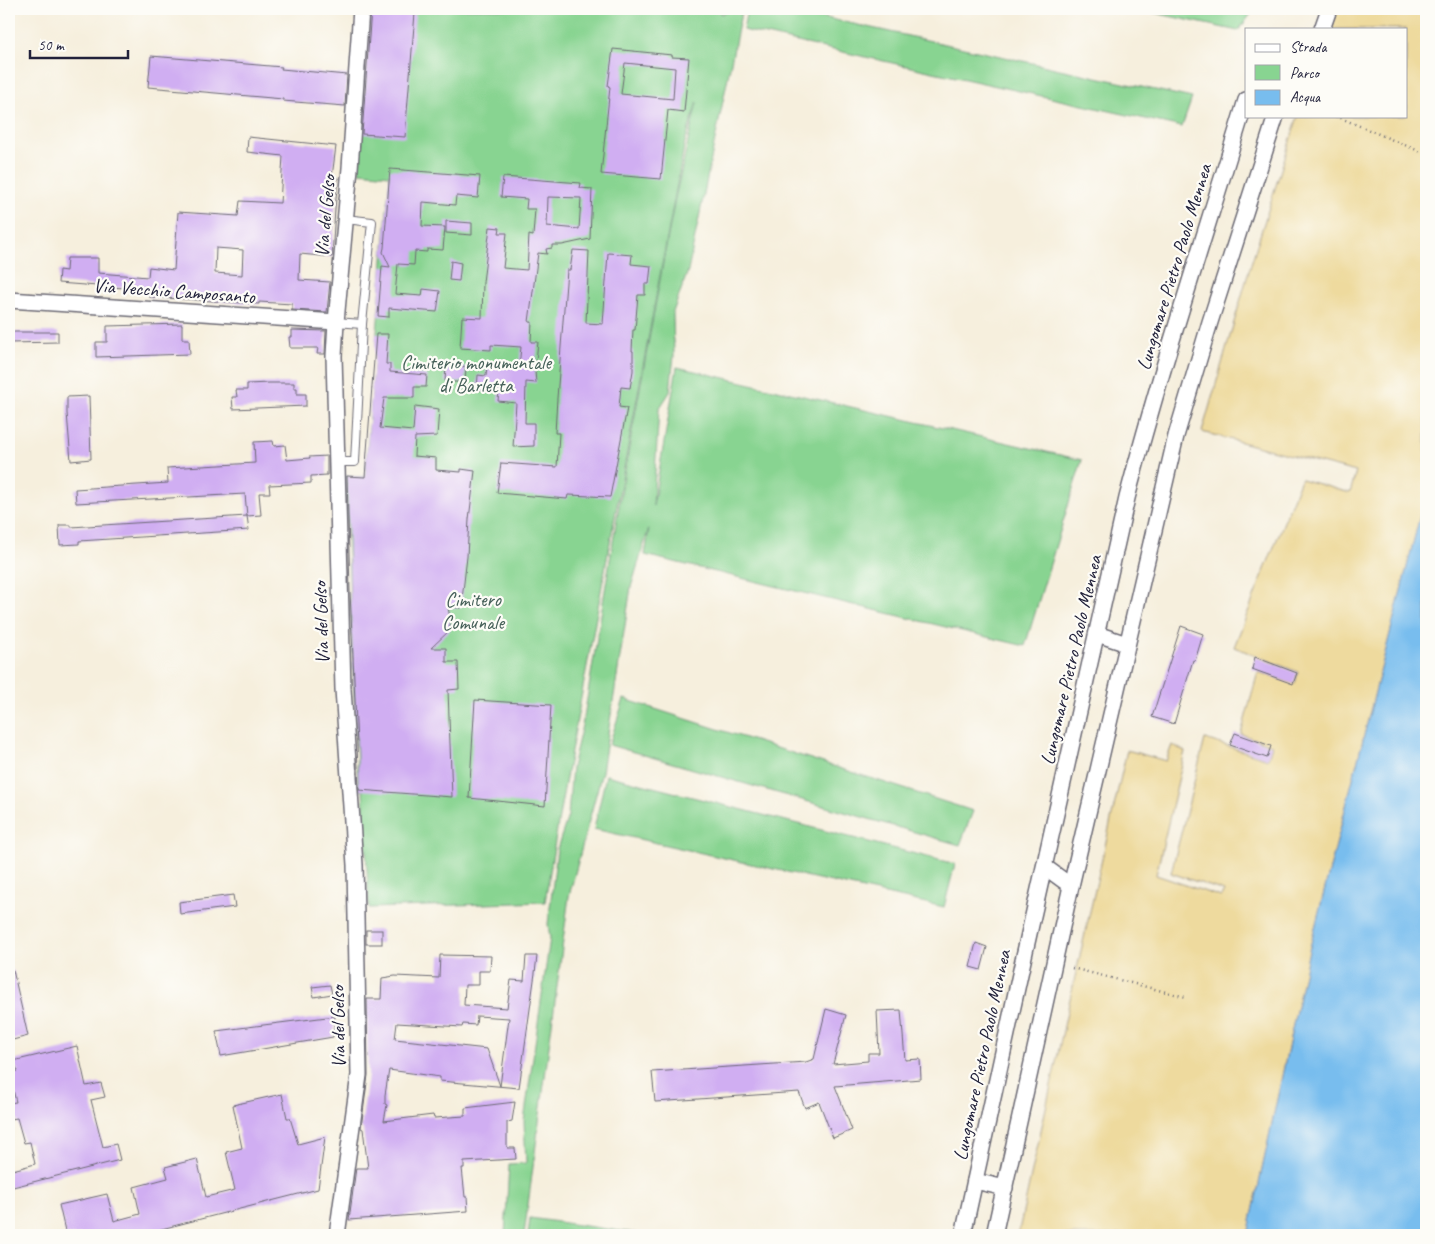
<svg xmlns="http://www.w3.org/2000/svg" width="1435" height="1244" font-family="Caveat,sans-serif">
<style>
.green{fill:#88d491;stroke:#557b66}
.sand{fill:#eeda9e;stroke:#887e6c}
.water{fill:#78bdee;stroke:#4d7094}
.building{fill:#d0aef2;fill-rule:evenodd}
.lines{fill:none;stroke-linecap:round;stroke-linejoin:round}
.service-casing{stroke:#6c6a74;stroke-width:10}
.minor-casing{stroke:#6c6a74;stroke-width:18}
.path{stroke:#6c6a74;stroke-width:2.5;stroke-dasharray:1 4;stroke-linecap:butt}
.service{stroke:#fff;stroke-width:8}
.minor{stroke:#fff;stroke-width:15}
.labels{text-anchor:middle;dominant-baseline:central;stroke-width:4.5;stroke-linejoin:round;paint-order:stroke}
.street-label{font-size:20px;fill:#22223b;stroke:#fdfcf7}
.park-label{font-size:20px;fill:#466059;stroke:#fdfcf7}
</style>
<rect width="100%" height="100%" fill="#fdfcf7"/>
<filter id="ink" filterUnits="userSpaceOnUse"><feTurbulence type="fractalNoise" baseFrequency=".02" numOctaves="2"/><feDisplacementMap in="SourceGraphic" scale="10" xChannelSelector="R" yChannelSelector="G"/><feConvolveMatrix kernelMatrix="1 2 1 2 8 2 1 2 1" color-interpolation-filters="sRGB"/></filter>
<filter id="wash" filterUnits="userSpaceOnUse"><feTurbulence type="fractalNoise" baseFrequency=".0096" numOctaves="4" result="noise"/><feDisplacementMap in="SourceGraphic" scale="20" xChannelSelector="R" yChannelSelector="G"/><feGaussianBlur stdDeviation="1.12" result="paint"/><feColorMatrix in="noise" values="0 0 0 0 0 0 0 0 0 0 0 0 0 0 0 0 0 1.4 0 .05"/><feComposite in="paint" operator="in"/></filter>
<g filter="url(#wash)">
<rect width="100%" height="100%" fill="#f6efdd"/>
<g class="green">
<path d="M372 9H722L721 14 727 11 728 9H742L688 271 673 312 674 356 670 392 659 409 653 506 677 367 1082 460 1025 646 645 555 649 528 631 587 602 772 569 896 524 1235H505L509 1164 526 1163 524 1121 550 938 548 924 557 849 568 816 572 767 584 717 624 475 675 198 697 102 685 142 561 805 545 902 369 908 363 791 358 790 345 476 365 477 390 175 359 172Z"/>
<path d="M747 9H785L1192 98 1182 127 743 30Z"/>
<path d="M1136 9H1249L1254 10 1238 31Z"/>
<path d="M624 699 973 811 960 845 609 745Z"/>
<path d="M606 775 955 864 944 907 594 829Z"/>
<path d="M530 1218 649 1235H528Z"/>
</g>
<path class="sand" d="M1338 9H1426V496L1421 512 1308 955 1248 1235H1018L1070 999 1127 750 1166 761 1172 745 1185 751 1156 875 1221 897 1224 891 1171 873 1205 739 1268 759 1272 745 1241 734 1258 672 1295 684 1298 672 1234 647 1301 479 1350 493 1356 472 1202 432 1251 264 1298 116H1406V29H1331Z"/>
<path class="water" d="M1426 496V1235H1248L1308 955 1421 512Z"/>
<g id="blocks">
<g class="building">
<path d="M371 9 415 13 405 137 362 134Z"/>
<path d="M613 49 672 55V57L689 58 684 112 668 110 661 179 601 174 610 87 608 86ZM625 63 675 68 673 99 621 94Z"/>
<path d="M151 56 282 67 281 69 347 75 345 106 283 101V99L148 87Z"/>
<path d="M248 137 336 146 332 177 338 178 335 209 332 257 300 254 299 280 330 282 327 312 292 310V304L259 302V304L149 297 150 290 58 283 59 270 66 271 67 258H98V273L148 277 149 267 174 270 178 212 238 216 240 201 280 203 283 156 247 152ZM216 248 243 250 242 275 215 273Z"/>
<path d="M390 169 480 176 478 198 456 196 455 205 423 202 422 226 445 227 443 250 427 249V252L415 251 414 265 398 264 395 294 422 296 423 289 440 291 437 312 389 308V317L378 316 382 266 390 267 383 252 384 248Z"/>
<path d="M503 177 581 183 580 188 592 189 590 239 562 245H552V248L546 249 547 254 538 253 529 322H532L531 342H538L535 371 536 383 526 382 525 423H534V446L513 447 516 403 498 401 499 391 477 390 478 375 486 376 487 366 519 367 521 347 491 345V350L460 348 462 317 482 318 483 282 490 227 500 228 499 233H507L503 268 527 270 529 235 533 236 535 209H526L527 199 501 197ZM548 197 581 198 579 229 547 226Z"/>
<path d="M446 221 472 223V235L446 233Z"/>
<path d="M573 250 589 251 586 323 603 324 608 253 632 255 631 264 651 266 649 284H645V295H638L635 330H633L632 351H633V371L630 388 621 387 619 407 627 408 610 497 569 495H568L567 499 497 493 501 463 557 467 559 433H555L557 398 567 270H570Z"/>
<path d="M451 261 461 263 459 281 449 280Z"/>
<path d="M182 324V339H189L190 354 96 357V342H107V326Z"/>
<path d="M292 330 326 331 325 354H317L318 348H290L289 337H292Z"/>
<path d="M9 332H58V342L9 343Z"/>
<path d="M376 334H388L386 364H390V372L427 375 426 387H414V398H384L380 428 413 431 415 406 439 409 437 436 415 437 414 456 436 458V470L461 472V469L475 471 469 519 467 557 461 608 448 607 450 618V630L431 648H446V662H458L459 689 448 690 452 797 359 790 350 591 347 476 365 477Z"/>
<path d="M446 364 466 367 465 382H445Z"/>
<path d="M269 383H294V388H297V394H306V406L233 409 232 397H237L236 390H247V384Z"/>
<path d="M89 396 91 459 71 461 67 413V397Z"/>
<path d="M273 441 274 446 285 445 287 460 310 458 309 457 327 456V475L311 476V483L269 485 270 493H259L261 515 247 516 249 530 79 541V544L60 545 59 525H71V527L247 516 245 494 76 503 75 489 168 483 167 468 255 463 254 442Z"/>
<path d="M1181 626 1203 634 1195 661 1193 660 1174 724 1152 717Z"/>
<path d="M1255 657 1297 673 1293 684 1252 669Z"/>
<path d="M475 700 551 705 545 806 469 798Z"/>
<path d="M1235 733 1271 746 1267 758 1230 745Z"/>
<path d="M233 895 235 907 180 914 179 902Z"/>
<rect x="366" y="930" width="16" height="14"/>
<path d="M976 943 987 947 981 970 970 967Z"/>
<path d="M440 955 491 956 490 971H479V985H465L464 1005 507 1008 511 980 524 981 526 956H537L535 973 519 1088 440 1081V1077L389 1070 385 1095V1104L387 1105 384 1121 433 1115 434 1118 465 1116V1108L515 1102 512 1121 507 1122V1146L508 1148H515L516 1159 464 1162V1168H462L465 1197H467L468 1211 349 1220 356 1168H368L363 1129 361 1128 368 1075 367 999H381L382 978 395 976 439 978ZM477 1016 509 1018 500 1086 487 1049 395 1039 397 1023 462 1027 463 1024 476 1025Z"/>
<path d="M13 970 28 1036 9 1041V971Z"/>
<path d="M330 985 332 994 314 997 312 987Z"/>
<path d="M826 1009 846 1015 833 1064 868 1061V1053H879L877 1011 901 1010 905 1060 920 1059 921 1079 835 1086 852 1130 833 1138 819 1102 805 1108 799 1092 655 1102 652 1072 806 1062 814 1059Z"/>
<path d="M335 1016 333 1037 221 1056 216 1031Z"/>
<path d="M77 1046 86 1086 101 1083 105 1097 91 1100 103 1147 116 1144 120 1160 9 1188V1171L35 1164 30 1142 24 1143 17 1118 11 1119 9 1103 16 1102 9 1073 18 1071 13 1061Z"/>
<path d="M282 1094 287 1118H290L298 1144 325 1137 318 1189 138 1235H66L59 1205 107 1194 114 1221 140 1214 134 1187 168 1178 165 1167 197 1159 206 1197 235 1190 226 1152 242 1148 233 1105Z"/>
</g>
</g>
</g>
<g filter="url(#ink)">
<use href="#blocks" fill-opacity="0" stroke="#6c6a74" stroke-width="1"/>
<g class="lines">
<g class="service-casing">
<g id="service">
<path d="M336 322 362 324 372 222 345 219"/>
<path d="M336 462H355L362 324"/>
</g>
</g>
<g class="minor-casing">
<g id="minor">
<path d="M1322 29 1329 9"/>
<path d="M9 300 336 322"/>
<path d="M1097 634 1127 644"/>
<path d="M1045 867 1071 886"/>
<path d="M975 1181 1005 1188"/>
<path d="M337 1235 359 1075 355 865 343 689 334 356 336 322 350 168 361 9"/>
<path d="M963 1235 1024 956 1127 498C1162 364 1206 233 1246 100"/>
<path d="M994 1235 1071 886 1176 436 1210 322 1276 116"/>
</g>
</g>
<g class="path">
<path d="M1336 116 1426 154"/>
<path d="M1072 968 1186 997"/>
</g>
<use href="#service" class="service"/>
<use href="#minor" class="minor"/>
</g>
</g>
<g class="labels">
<g class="street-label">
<text transform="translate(325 216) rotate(-85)">Via del Gelso</text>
<text transform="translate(1174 267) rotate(-73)">Lungomare Pietro Paolo Mennea</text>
<text transform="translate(174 291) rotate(4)">Via Vecchio Camposanto</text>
<text transform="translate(321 623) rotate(-92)">Via del Gelso</text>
<text transform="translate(1071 660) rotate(-77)">Lungomare Pietro Paolo Mennea</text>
<text transform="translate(338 1027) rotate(-91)">Via del Gelso</text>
<text transform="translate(982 1055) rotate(-78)">Lungomare Pietro Paolo Mennea</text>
</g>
<g class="park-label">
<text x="476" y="362">Cimiterio monumentale<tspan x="476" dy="23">di Barletta</tspan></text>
<text x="473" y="599">Cimitero<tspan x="473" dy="23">Comunale</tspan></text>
</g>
</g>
<rect width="1435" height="1244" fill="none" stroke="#fdfcf7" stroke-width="30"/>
<rect x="1245" y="28" width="162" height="90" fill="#fdfcf7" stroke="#a5a5ac"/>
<rect x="1255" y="44" width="25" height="8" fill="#ffffff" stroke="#a5a5ac"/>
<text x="1290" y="52" font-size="15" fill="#22223b">Strada</text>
<rect x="1255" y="65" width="25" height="15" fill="#88d491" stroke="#a5a5ac"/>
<text x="1290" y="78" font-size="15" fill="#22223b">Parco</text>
<rect x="1255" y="90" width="25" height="15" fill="#78bdee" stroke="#a5a5ac"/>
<text x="1290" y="102" font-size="15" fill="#22223b">Acqua</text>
<path d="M30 50v8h98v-8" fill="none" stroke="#22223b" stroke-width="2.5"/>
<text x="38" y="50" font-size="15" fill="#22223b" stroke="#fdfcf7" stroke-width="4" paint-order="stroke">50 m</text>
</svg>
